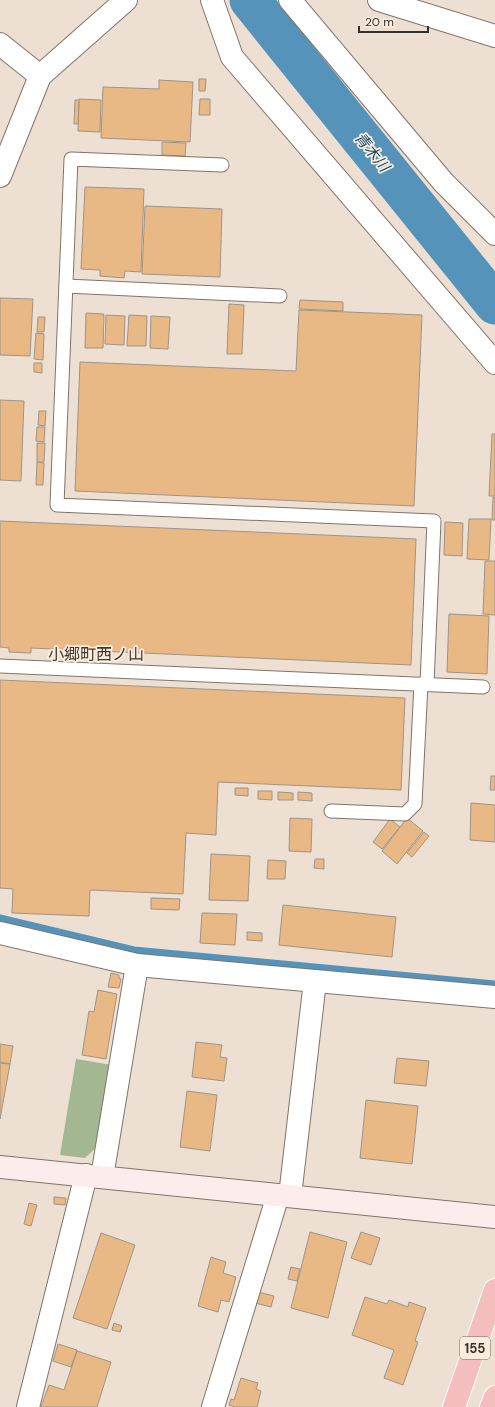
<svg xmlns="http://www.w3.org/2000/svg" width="495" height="1407" font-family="'DM Sans','Noto Sans JP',sans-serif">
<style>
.green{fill:#a3b793}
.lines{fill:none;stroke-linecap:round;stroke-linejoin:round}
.stream{stroke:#5593ba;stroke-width:7}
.river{stroke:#5593ba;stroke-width:41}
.building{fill:#e8b985;stroke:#a09487}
.lane-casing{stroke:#807569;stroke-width:15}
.street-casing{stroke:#807569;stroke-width:24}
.secondary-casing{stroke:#807569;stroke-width:24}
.highway-casing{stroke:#fff;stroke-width:24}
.lane{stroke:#fff;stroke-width:13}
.street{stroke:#fff;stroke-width:22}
.secondary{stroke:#fcecec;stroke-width:22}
.highway{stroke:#f4bebf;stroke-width:22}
.labels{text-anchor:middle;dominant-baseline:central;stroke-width:3.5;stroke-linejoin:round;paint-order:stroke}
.shield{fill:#faeddf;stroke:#706961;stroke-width:1}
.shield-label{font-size:13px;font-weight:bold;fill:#35302b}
.water-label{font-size:15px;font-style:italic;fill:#1a4a66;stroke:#faeddf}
.quarter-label{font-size:16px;fill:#41372c;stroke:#faeddf}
</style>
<rect width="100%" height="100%" fill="#ede0d2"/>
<path class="green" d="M76 1059 112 1065 99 1145 85 1158 60 1155Z"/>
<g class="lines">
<path class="stream" d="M0 918 134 950 495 984"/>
<path class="river" d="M250 0 495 304"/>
</g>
<g class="building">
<path d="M199 79H206L205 91H199Z"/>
<path d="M159 80 193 82 190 142 101 138 103 87 159 89Z"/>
<path d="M79 99 101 100 100 132 78 131Z"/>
<path d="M200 99H210V115H199Z"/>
<path d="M75 100H79L78 124H74Z"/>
<path d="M162 142 186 143 185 156 162 155Z"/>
<path d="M85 187 144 189 141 272 125 271 124 278 100 276V270L81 269Z"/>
<path d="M145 206 222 209 220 277 142 274Z"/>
<path d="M0 298 33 299 30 356 0 355Z"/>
<path d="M300 300 343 302V311L299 309Z"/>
<path d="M229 304 244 305 242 354H227Z"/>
<path d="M299 310 422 315 414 506 75 491 80 362 296 371Z"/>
<path d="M86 313 104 314 103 348H85Z"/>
<path d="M106 315 125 316 124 345 105 344Z"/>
<path d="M129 315 147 316 146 346H127Z"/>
<path d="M151 316 170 317 168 349 150 348Z"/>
<path d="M38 317H45L44 332H37Z"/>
<path d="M36 333 44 334 43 360 34 359Z"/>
<path d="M34 363H42V373L34 372Z"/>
<path d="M0 400 24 401 21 481 0 480Z"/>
<path d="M39 411H46L45 426 38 425Z"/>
<path d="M37 427H45L44 442 36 441Z"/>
<path d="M492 434H495V496H489Z"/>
<path d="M37 443H45L44 462H37Z"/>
<path d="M37 462 44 463 43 485H36Z"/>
<path d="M493 497H495V520H492Z"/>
<path d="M469 519H491L489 560 467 559Z"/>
<path d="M0 521 416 539 411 665 31 648V653L9 652V648L0 647Z"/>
<path d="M445 522 463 523 462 556 444 555Z"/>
<path d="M485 561H495V615L483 614Z"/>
<path d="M449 614 489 616 487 674 447 672Z"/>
<path d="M0 680 405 698 401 790 218 782 216 835 186 833 183 894 90 890 89 916 12 913 13 889 0 888Z"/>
<path d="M491 776H495V790H490Z"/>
<path d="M235 788H248V796L235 795Z"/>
<path d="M258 791H272V800L258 799Z"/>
<path d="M278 792 293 793V800H278Z"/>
<path d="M298 792 312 793V801L298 800Z"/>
<path d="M471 803 495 805V842L470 840Z"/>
<path d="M290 818 312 819 311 852 289 851Z"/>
<path d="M407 818 423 831 397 864 382 851Z"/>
<path d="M390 819 400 827 382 849 373 842Z"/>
<path d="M424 832 429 836 412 857 407 853Z"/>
<path d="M211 854 250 856 248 901 209 900Z"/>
<path d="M315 859H324V869L314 868Z"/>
<path d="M268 860 286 861 285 879H267Z"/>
<path d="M151 898 180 899 179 910 151 909Z"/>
<path d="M283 905 396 917 392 957 279 945Z"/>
<path d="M202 913 237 914 235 945 200 943Z"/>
<path d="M247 932 262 933V941L247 940Z"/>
<path d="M111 973 119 975V978L121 979 119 988 108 987Z"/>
<path d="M98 990 117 994 106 1059 82 1055 89 1011 94 1012Z"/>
<path d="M196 1042 222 1045 220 1057 227 1058 224 1081 192 1077Z"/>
<path d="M0 1044 13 1046 10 1064 0 1062Z"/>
<path d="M397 1058 429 1061 426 1086 394 1083Z"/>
<path d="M0 1063 10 1064 0 1119Z"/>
<path d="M187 1091 217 1095 210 1151 180 1147Z"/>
<path d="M366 1100 418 1106 412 1164 360 1158Z"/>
<path d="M54 1197 66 1198 65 1205 54 1204Z"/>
<path d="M29 1203 37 1205 31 1226 24 1224Z"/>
<path d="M310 1232 347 1242 328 1318 291 1308Z"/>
<path d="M361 1232 380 1238 371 1265 351 1258Z"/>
<path d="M101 1233 135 1245 107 1329 73 1318Z"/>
<path d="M211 1257 226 1262 223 1273 236 1277 229 1302 221 1300 218 1312 198 1306Z"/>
<path d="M291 1267 300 1269 297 1281 288 1279Z"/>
<path d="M258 1292 274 1296 271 1307 255 1303Z"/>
<path d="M365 1297 387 1304 389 1300 408 1307 409 1302 426 1308 415 1341 418 1342 403 1385 384 1378 394 1350 352 1335Z"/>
<path d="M114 1323 122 1326 120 1332 112 1330Z"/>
<path d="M58 1344 77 1350 71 1367 53 1361Z"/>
<path d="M77 1351 111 1362 97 1407H41L49 1385 64 1390Z"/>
<path d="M241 1378 258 1383 256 1389 261 1391 257 1407H235L229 1405 231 1399 234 1400Z"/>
</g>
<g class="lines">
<g class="lane-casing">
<g id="lane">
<path d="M222 165 71 159 57 505 434 521 427 684"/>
<path d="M66 286 280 296"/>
<path d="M0 666 483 687"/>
<path d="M331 811 405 814 415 804 421 684"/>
</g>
</g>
<g class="street-casing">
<g id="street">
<path d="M212 0 232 57 495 363"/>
<path d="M290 0 444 183 495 234"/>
<path d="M379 0 495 36"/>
<path d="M0 44 40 76"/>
<path d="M0 176 40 76 126 0"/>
<path d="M0 933 137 965 495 997"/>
<path d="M102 1177 137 965"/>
<path d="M290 1196 315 981"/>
<path d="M28 1407 86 1175"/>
<path d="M213 1407 278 1195"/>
</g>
</g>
<g class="secondary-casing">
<path id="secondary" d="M0 1167 495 1217"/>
</g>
<g class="highway-casing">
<g id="highway">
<path d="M454 1407 495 1290"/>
<path d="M491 1407 495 1397"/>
</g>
</g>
<use href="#lane" class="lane"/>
<use href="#street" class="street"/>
<use href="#secondary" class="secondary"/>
<use href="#highway" class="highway"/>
</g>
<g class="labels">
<rect class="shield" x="460" y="1337" width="30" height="22" rx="3"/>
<g class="shield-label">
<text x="475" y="1348">155</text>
</g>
<g class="water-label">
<text transform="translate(372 152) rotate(51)">青木川</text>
</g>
<g class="quarter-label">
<text x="96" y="654">小郷町西ノ山</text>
</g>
</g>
<path d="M359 26v6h69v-6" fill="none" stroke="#35302b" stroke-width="2"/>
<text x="365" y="26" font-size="12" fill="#35302b" stroke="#faeddf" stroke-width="3" paint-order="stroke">20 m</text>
</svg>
